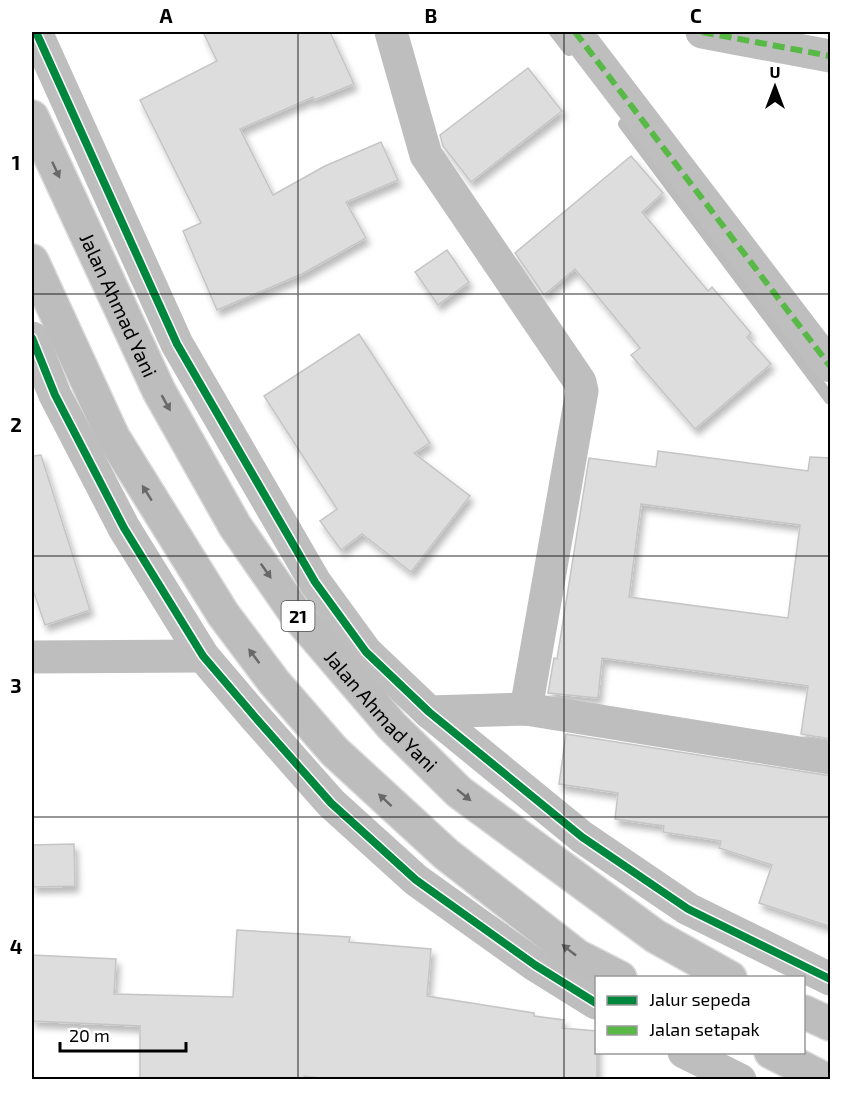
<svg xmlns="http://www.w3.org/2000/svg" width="862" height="1111" font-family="'Exo 2',sans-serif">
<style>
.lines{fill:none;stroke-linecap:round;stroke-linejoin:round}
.stream{stroke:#bcbcbc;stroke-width:12}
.building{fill:#ddd;stroke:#c5c5c5;stroke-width:1.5;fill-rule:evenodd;filter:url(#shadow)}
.highway-casing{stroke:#dbdbdb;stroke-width:36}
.minor{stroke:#bebebe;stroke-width:33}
.highway{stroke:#bdbdbd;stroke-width:33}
.quiet{stroke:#58b947;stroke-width:6;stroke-dasharray:12 6;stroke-linecap:butt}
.cycleway-casing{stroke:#fff;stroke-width:11}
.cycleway{stroke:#00873e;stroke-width:8}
.oneway{fill:#686868}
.grid{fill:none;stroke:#000;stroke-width:1.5;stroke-opacity:0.55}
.labels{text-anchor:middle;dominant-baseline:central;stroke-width:4.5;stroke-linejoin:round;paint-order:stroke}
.shield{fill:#fff;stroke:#4c4c4c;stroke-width:1.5}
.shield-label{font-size:18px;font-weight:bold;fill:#000}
.street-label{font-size:20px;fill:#000;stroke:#fff}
.neatline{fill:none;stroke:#000;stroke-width:2}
.grid-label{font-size:20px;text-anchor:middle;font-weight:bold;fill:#000}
</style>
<defs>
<filter id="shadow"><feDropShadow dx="3.5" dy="6" stdDeviation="3" flood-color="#0004"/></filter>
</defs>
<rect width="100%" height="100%" fill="#fff"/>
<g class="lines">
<g class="stream">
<path d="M555 32 569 50"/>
<path d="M624 124 830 399"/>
</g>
</g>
<g class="building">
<path d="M203 32H330L354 84 314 100 313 97 240 129 273 195 325 166 381 142 398 180 346 202 366 238 302 274 217 310 183 231 201 223 140 100 217 61Z"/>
<path d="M528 68 562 111 471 182 443 146 440 135Z"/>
<path d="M631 156 663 193 642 212 708 291 712 287 751 333 747 337 771 364 695 429 631 355 640 348 575 269 544 295 515 253Z"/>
<path d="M447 250 469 282 438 305 415 272Z"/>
<path d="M359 334 430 443 414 453 470 496 411 572 362 534 341 550 320 521 337 509 264 396Z"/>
<path d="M658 451 808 471 810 457 831 458V739L801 734 808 686 602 658 598 698 548 693 554 658 557 659 589 458 656 467ZM641 504 800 525 788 618 629 597Z"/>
<path d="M41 455 90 610 45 625 32 587V456Z"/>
<path d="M566 734 831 776V927L759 903 772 865 719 848 721 841 663 832 664 826 615 819 618 793 559 784Z"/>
<path d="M74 844 75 886 32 887V845Z"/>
<path d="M237 930 350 937 349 942 431 949 427 996 534 1013V1016L564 1020 562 1028 597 1031V1080H337L304 1076V1080H140V1026L32 1021V955L116 959 114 994 233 997Z"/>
</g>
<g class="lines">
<g class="highway-casing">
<g id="highway">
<path id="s1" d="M32 117 159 391 235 526 296 614 392 726 459 792 655 936 730 978"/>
<path d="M32 261 113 437 223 614 274 682 334 751 446 854 577 956 620 978"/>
<path d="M804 1012 830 1024"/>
<path d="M771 1052 826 1080"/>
</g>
</g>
<g class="minor">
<path d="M36 32 177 344 315 582 366 652 429 712 582 837 688 909 830 979"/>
<path d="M391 32 426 155 580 382 582 391 526 709"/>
<path d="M575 32 830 366"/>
<path d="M702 32 830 56"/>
<path d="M32 338 55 395 124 528 203 656 255 717 331 803 416 880 535 965 596 1003"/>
<path d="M32 657 203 656"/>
<path d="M429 712 526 709 830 758"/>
<path d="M684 1052 740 1080"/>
</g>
<use href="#highway" class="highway"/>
<g class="quiet">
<path d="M575 32 830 366"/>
<path d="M702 32 830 56"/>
</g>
<g class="cycleway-casing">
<g id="cycleway">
<path d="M36 32 177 344 315 582 366 652 429 712 582 837 688 909 830 979"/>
<path d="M32 338 55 395 124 528 203 656 255 717 331 803 416 880 535 965 596 1003"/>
</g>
</g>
<use href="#cycleway" class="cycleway"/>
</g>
<defs><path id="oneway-solid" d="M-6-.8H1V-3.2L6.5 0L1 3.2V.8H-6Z" transform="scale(1.5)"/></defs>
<g class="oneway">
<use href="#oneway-solid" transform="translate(56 170) rotate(65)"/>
<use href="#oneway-solid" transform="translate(166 403) rotate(61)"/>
<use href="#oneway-solid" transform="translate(147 493) rotate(-122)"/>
<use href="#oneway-solid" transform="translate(266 571) rotate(55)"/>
<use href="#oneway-solid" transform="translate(254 656) rotate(-127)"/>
<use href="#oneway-solid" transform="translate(464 795) rotate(39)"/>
<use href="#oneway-solid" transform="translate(385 800) rotate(-137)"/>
<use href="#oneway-solid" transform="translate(569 950) rotate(-142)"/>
</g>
<path class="grid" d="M298 32V1080M564 32V1080M32 294H830M32 556H830M32 817H830"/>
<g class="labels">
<rect class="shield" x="281.5" y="601" width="33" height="30" rx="4.5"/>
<g class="shield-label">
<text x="298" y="616">21</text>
</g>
<g class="street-label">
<text stroke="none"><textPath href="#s1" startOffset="207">Jalan Ahmad Yani</textPath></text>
<text stroke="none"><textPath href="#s1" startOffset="693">Jalan Ahmad Yani</textPath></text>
</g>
</g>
<rect width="862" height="1111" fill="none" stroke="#ffffff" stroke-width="66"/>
<rect x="595" y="976" width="210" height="78" fill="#ffffff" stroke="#999999" stroke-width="1.5"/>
<rect x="607" y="996" width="30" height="9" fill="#00873e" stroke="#999999" stroke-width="1.5"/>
<text x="649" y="1006" font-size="18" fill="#000000">Jalur sepeda</text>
<rect x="607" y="1026" width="30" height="9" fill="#58b947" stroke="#999999" stroke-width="1.5"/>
<text x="649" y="1036" font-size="18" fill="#000000">Jalan setapak</text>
<g transform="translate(775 87)" stroke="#ffffff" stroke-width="4.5" paint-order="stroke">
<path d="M0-4.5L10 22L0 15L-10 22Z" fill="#000000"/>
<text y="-9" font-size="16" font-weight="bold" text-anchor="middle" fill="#000000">U</text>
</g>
<path d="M60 1042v9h126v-9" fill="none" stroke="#000000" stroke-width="3"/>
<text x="69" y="1042" font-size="18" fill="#000000" stroke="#ffffff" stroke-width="4.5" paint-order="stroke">20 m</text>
<rect x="33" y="33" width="796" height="1045" class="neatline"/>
<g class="grid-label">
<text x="166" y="23">A</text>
<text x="431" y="23">B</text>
<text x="696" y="23">C</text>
<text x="16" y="170">1</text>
<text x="16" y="432">2</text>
<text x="16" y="693">3</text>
<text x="16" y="954">4</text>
</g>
</svg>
